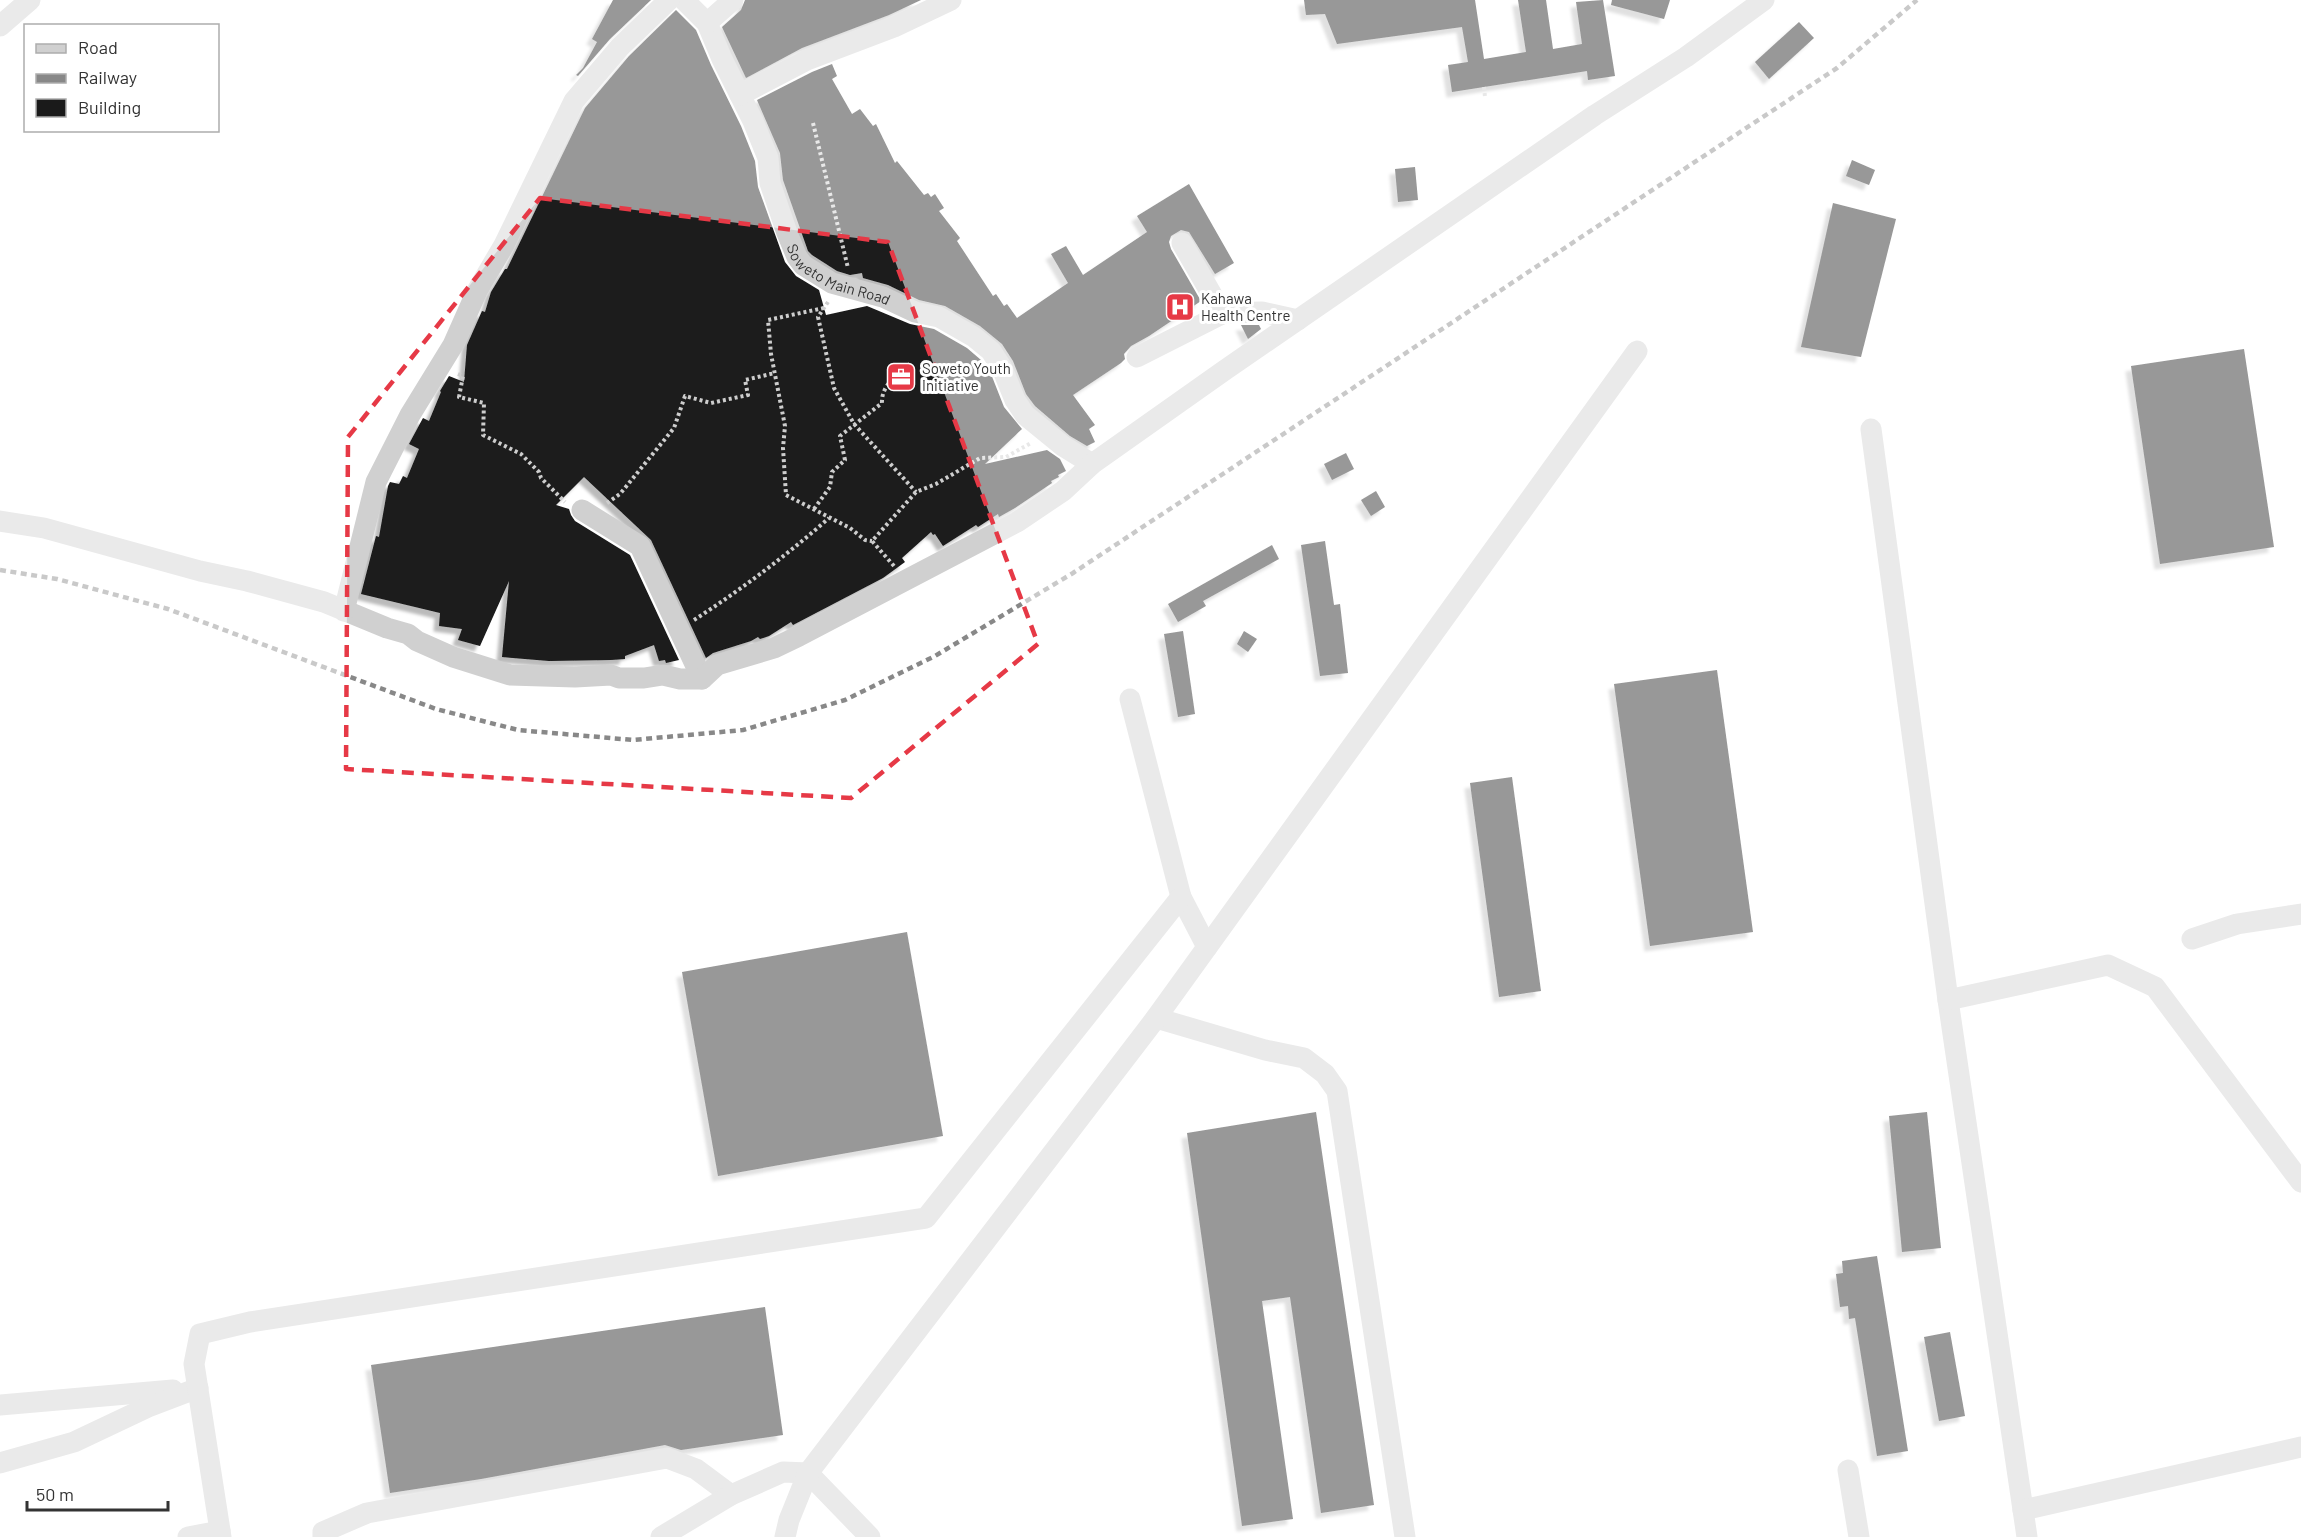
<svg xmlns="http://www.w3.org/2000/svg" width="2301" height="1537" font-family="Barlow,sans-serif">
<style>
.building{fill:#1a1a1a;filter:url(#shadow)}
.lines{fill:none;stroke-linecap:round;stroke-linejoin:round}
.path{stroke:#cdcdcd;stroke-width:4;stroke-dasharray:3 3;stroke-linecap:butt}
.minor{stroke:#d0d0d0;stroke-width:21}
.rail{stroke:#888;stroke-width:4.5;stroke-dasharray:6 4.5;stroke-linecap:butt}
.marked{fill:none;stroke:#e63946;stroke-width:4.5;stroke-dasharray:12 8;stroke-linejoin:round}
.labels{text-anchor:middle;dominant-baseline:central;stroke-width:6;stroke-linejoin:round;paint-order:stroke}
.street-label{font-size:15px;fill:#333;stroke:#fff}
.poi-label{font-size:15px;fill:#333;stroke:#fff;text-anchor:start}
</style>
<defs>
<filter id="shadow"><feDropShadow dx="-5.5" dy="5.5" stdDeviation="1.5" flood-color="#0004"/></filter>
</defs>
<rect width="100%" height="100%" fill="#fff"/>
<g class="building">
<path d="M613 0H651L610 39 578 76 576 75 583 68 597 42 592 39Z"/>
<path d="M745 0H921L889 15 802 48 746 78 722 27 741 10Z"/>
<path d="M1304 0H1475L1484 59 1526 52 1518 0H1546L1553 49 1582 44 1576 2 1603 0 1615 76 1588 80 1587 71 1452 92 1448 65 1468 62 1462 27 1337 44 1325 14 1306 15Z"/>
<path d="M1612 0H1670L1664 19 1611 5Z"/>
<path d="M676 10 696 30 711 65 741 126 755 161 758 187 785 262 796 276 819 290 826 315 867 306 910 324 934 329 967 348 981 360 991 374 1004 407 1022 429 985 464 1047 450 1060 459 1066 471 1058 475 1059 477 1051 481 1052 483 1015 508 999 517 998 514 978 527 976 525 943 546 935 534 933 535 931 532 902 558 905 562 883 578 793 625 791 622 769 636 760 639 758 637 751 641 713 653 706 658 651 540 584 477 556 505 569 509 571 515 575 521 630 555 679 660 666 663 665 660 659 661 654 645 625 656V659L611 660 549 661 502 657 509 581 480 646 458 640 462 629 439 626 440 613 361 594 376 536 379 537 388 486 390 482 399 484 403 476 407 478 419 449 409 444 423 418 429 421 441 392 440 391 449 376 464 382 467 345 482 311 485 312 491 292 505 269H507L585 108 629 56Z"/>
<path d="M1799 22 1814 38 1769 79 1755 62Z"/>
<path d="M832 64 837 76 832 79 852 114 860 109 873 126 876 124 895 163 897 161 924 195 928 193 931 197 935 194 944 208 939 211 960 238 957 241 993 296 996 294 1004 306 1007 304 1017 318 1068 283 1051 254 1066 246 1083 275 1147 232 1137 216 1189 184 1234 263 1215 274 1189 232 1181 230 1171 236 1169 242 1171 249 1201 301 1149 336 1131 346 1124 354 1125 359 1121 363 1073 395 1095 425 1089 429 1095 442 1087 446 1070 436 1035 406 1026 394 1013 361 1002 344 980 326 945 306 919 300 888 285 863 278 862 273 850 275 837 271 812 255 808 251 783 180 780 153 757 100 812 72Z"/>
<path d="M1852 160 1875 170 1869 185 1846 176Z"/>
<path d="M1415 167 1418 200 1398 202 1395 169Z"/>
<path d="M1833 203 1896 219 1861 357 1801 347Z"/>
<path d="M1241 325H1259L1261 329 1248 339Z"/>
<path d="M2244 349 2274 547 2160 564 2131 366Z"/>
<path d="M1346 453 1354 469 1332 480 1324 464Z"/>
<path d="M1376 491 1385 507 1371 516 1361 500Z"/>
<path d="M1325 541 1334 605 1340 604 1348 673 1320 676 1301 545Z"/>
<path d="M1272 545 1279 559 1203 601 1206 606 1178 622 1168 604Z"/>
<path d="M1183 631 1195 714 1178 717 1164 634Z"/>
<path d="M1244 631 1257 639 1248 652 1237 644Z"/>
<path d="M1717 670 1753 932 1650 946 1614 684Z"/>
<path d="M1512 777 1541 991 1499 997 1470 783Z"/>
<path d="M907 932 943 1136 718 1176 682 972Z"/>
<path d="M1316 1112 1374 1505 1321 1513 1290 1297 1262 1301 1293 1519 1242 1526 1187 1133Z"/>
<path d="M1927 1112 1941 1248 1902 1252 1889 1116Z"/>
<path d="M1877 1256 1908 1451 1877 1456 1855 1318 1849 1319 1848 1306 1840 1307 1836 1274 1843 1273 1842 1261Z"/>
<path d="M765 1307 783 1435 681 1450 665 1445 481 1479 390 1493 371 1365Z"/>
<path d="M1950 1332 1965 1416 1939 1421 1924 1337Z"/>
</g>
<g class="lines">
<g class="path">
<path d="M1484 87 1485 97"/>
<path d="M813 123 848 268"/>
<path d="M828 302 818 317 834 388 854 424 916 492"/>
<path d="M824 308 768 320 771 354 785 426 783 448 786 495 850 528 865 540 872 541"/>
<path d="M458 374 463 376 459 397 484 403 483 435 521 454 539 472 541 478 565 502"/>
<path d="M607 503 620 494 674 428 685 396 711 403 748 395 745 380 775 373"/>
<path d="M814 509 830 487 832 472 845 460 840 436 882 403C881 386 897 374 910 364"/>
<path d="M894 566 872 541 916 492 936 484 980 458 1006 457 1031 443"/>
<path d="M694 620C742 589 787 555 829 518"/>
</g>
<g class="minor">
<path id="s1" d="M684 0 707 23 722 59 753 121 768 158 770 183 787 233 797 257 803 265 832 283 883 297 915 312 939 317 974 337 991 351 1002 368 1015 400 1025 415 1063 446 1092 464"/>
<path d="M707 23 733 0"/>
<path d="M0 26 30 0"/>
<path d="M740 95 807 60 894 27 951 0"/>
<path d="M1182 243 1223 314"/>
<path d="M1137 357 1224 313 1262 312 1298 320"/>
<path d="M1871 429 1948 1000 2027 1537"/>
<path d="M582 510 640 546 702 679"/>
<path d="M0 521 44 528 200 571 247 581 324 602 387 628 408 634 417 641 453 657 510 675 575 677 611 675 619 678H644L663 675 680 679H702L717 665 774 648 799 636 1017 522 1063 491 1092 464 1225 370 1595 115 1686 57 1764 0"/>
<path d="M344 611 376 482 410 415 453 345 477 291 504 245 574 101 620 47 669 0"/>
<path d="M1130 699 1181 897 1207 947"/>
<path d="M2192 939 2237 924 2301 914"/>
<path d="M1948 1000 2108 965 2155 987 2301 1182"/>
<path d="M1156 1018 1265 1050 1304 1058 1325 1074 1337 1091 1405 1537"/>
<path d="M0 1405 173 1390"/>
<path d="M0 1463 74 1442 148 1407 198 1388"/>
<path d="M1848 1470 1859 1537"/>
<path d="M2023 1510 2301 1447"/>
<path d="M188 1537 220 1531"/>
<path d="M221 1537 194 1364 200 1334 250 1322 926 1218 1181 897"/>
<path d="M323 1537V1532L367 1513 667 1458 696 1469 731 1495"/>
<path d="M661 1537 731 1495 783 1472 808 1473 870 1537"/>
<path d="M785 1537 789 1520 808 1473 1156 1018 1637 351"/>
</g>
<path class="rail" d="M0 570 57 579 168 609 436 709 518 730 633 740 743 730 845 700 935 656 1073 573 1837 68 1917 0"/>
</g>
<path d="M0 0H2301V1537H0ZM540 198 888 242 1038 644 851 798 346 769 348 437Z" fill="#fff" fill-opacity=".55" fill-rule="evenodd"/>
<path class="marked" d="M540 198 888 242 1038 644 851 798 346 769 348 437Z"/>
<defs>
<g id="hospital-square" transform="scale(1.5)"><rect x="-9" y="-9" width="18" height="18" rx="4" fill="#e63946" stroke="#fff"/><path d="M-5-5h3v3.5h4V-5h3V5h-3V1.5h-4V5h-3Z" fill="#fff"/></g>
<g id="office-square" transform="scale(1.5)"><rect x="-9" y="-9" width="18" height="18" rx="4" fill="#e63946" stroke="#fff"/><path d="M-6-3h4V-5.5h4V-3h4V5H-6ZM-1-4.5V-3h2v-1.5ZM-6 0V1H6V0Z" fill="#fff"/></g>
</defs>
<g fill-rule="evenodd">
<use href="#hospital-square" x="1180" y="307"/>
<use href="#office-square" x="901" y="377"/>
</g>
<g class="labels">
<g class="street-label">
<text stroke="none"><textPath href="#s1" startOffset="330">Soweto Main Road</textPath></text>
</g>
<g class="poi-label">
<text x="1201" y="298">Kahawa<tspan x="1201" dy="17">Health Centre</tspan></text>
<text x="922" y="368">Soweto Youth<tspan x="922" dy="17">Initiative</tspan></text>
</g>
</g>
<rect x="24" y="24" width="195" height="108" fill="#ffffff" stroke="#adadad" stroke-width="1.5"/>
<rect x="36" y="44" width="30" height="9" fill="#d0d0d0" stroke="#adadad" stroke-width="1.5"/>
<text x="78" y="54" font-size="18" fill="#333333">Road</text>
<rect x="36" y="74" width="30" height="9" fill="#888888" stroke="#adadad" stroke-width="1.5"/>
<text x="78" y="84" font-size="18" fill="#333333">Railway</text>
<rect x="36" y="99" width="30" height="18" fill="#1a1a1a" stroke="#adadad" stroke-width="1.5"/>
<text x="78" y="114" font-size="18" fill="#333333">Building</text>
<path d="M27 1501v9h141v-9" fill="none" stroke="#333333" stroke-width="3"/>
<text x="36" y="1501" font-size="18" fill="#333333" stroke="#ffffff" stroke-width="4.5" paint-order="stroke">50 m</text>
</svg>
